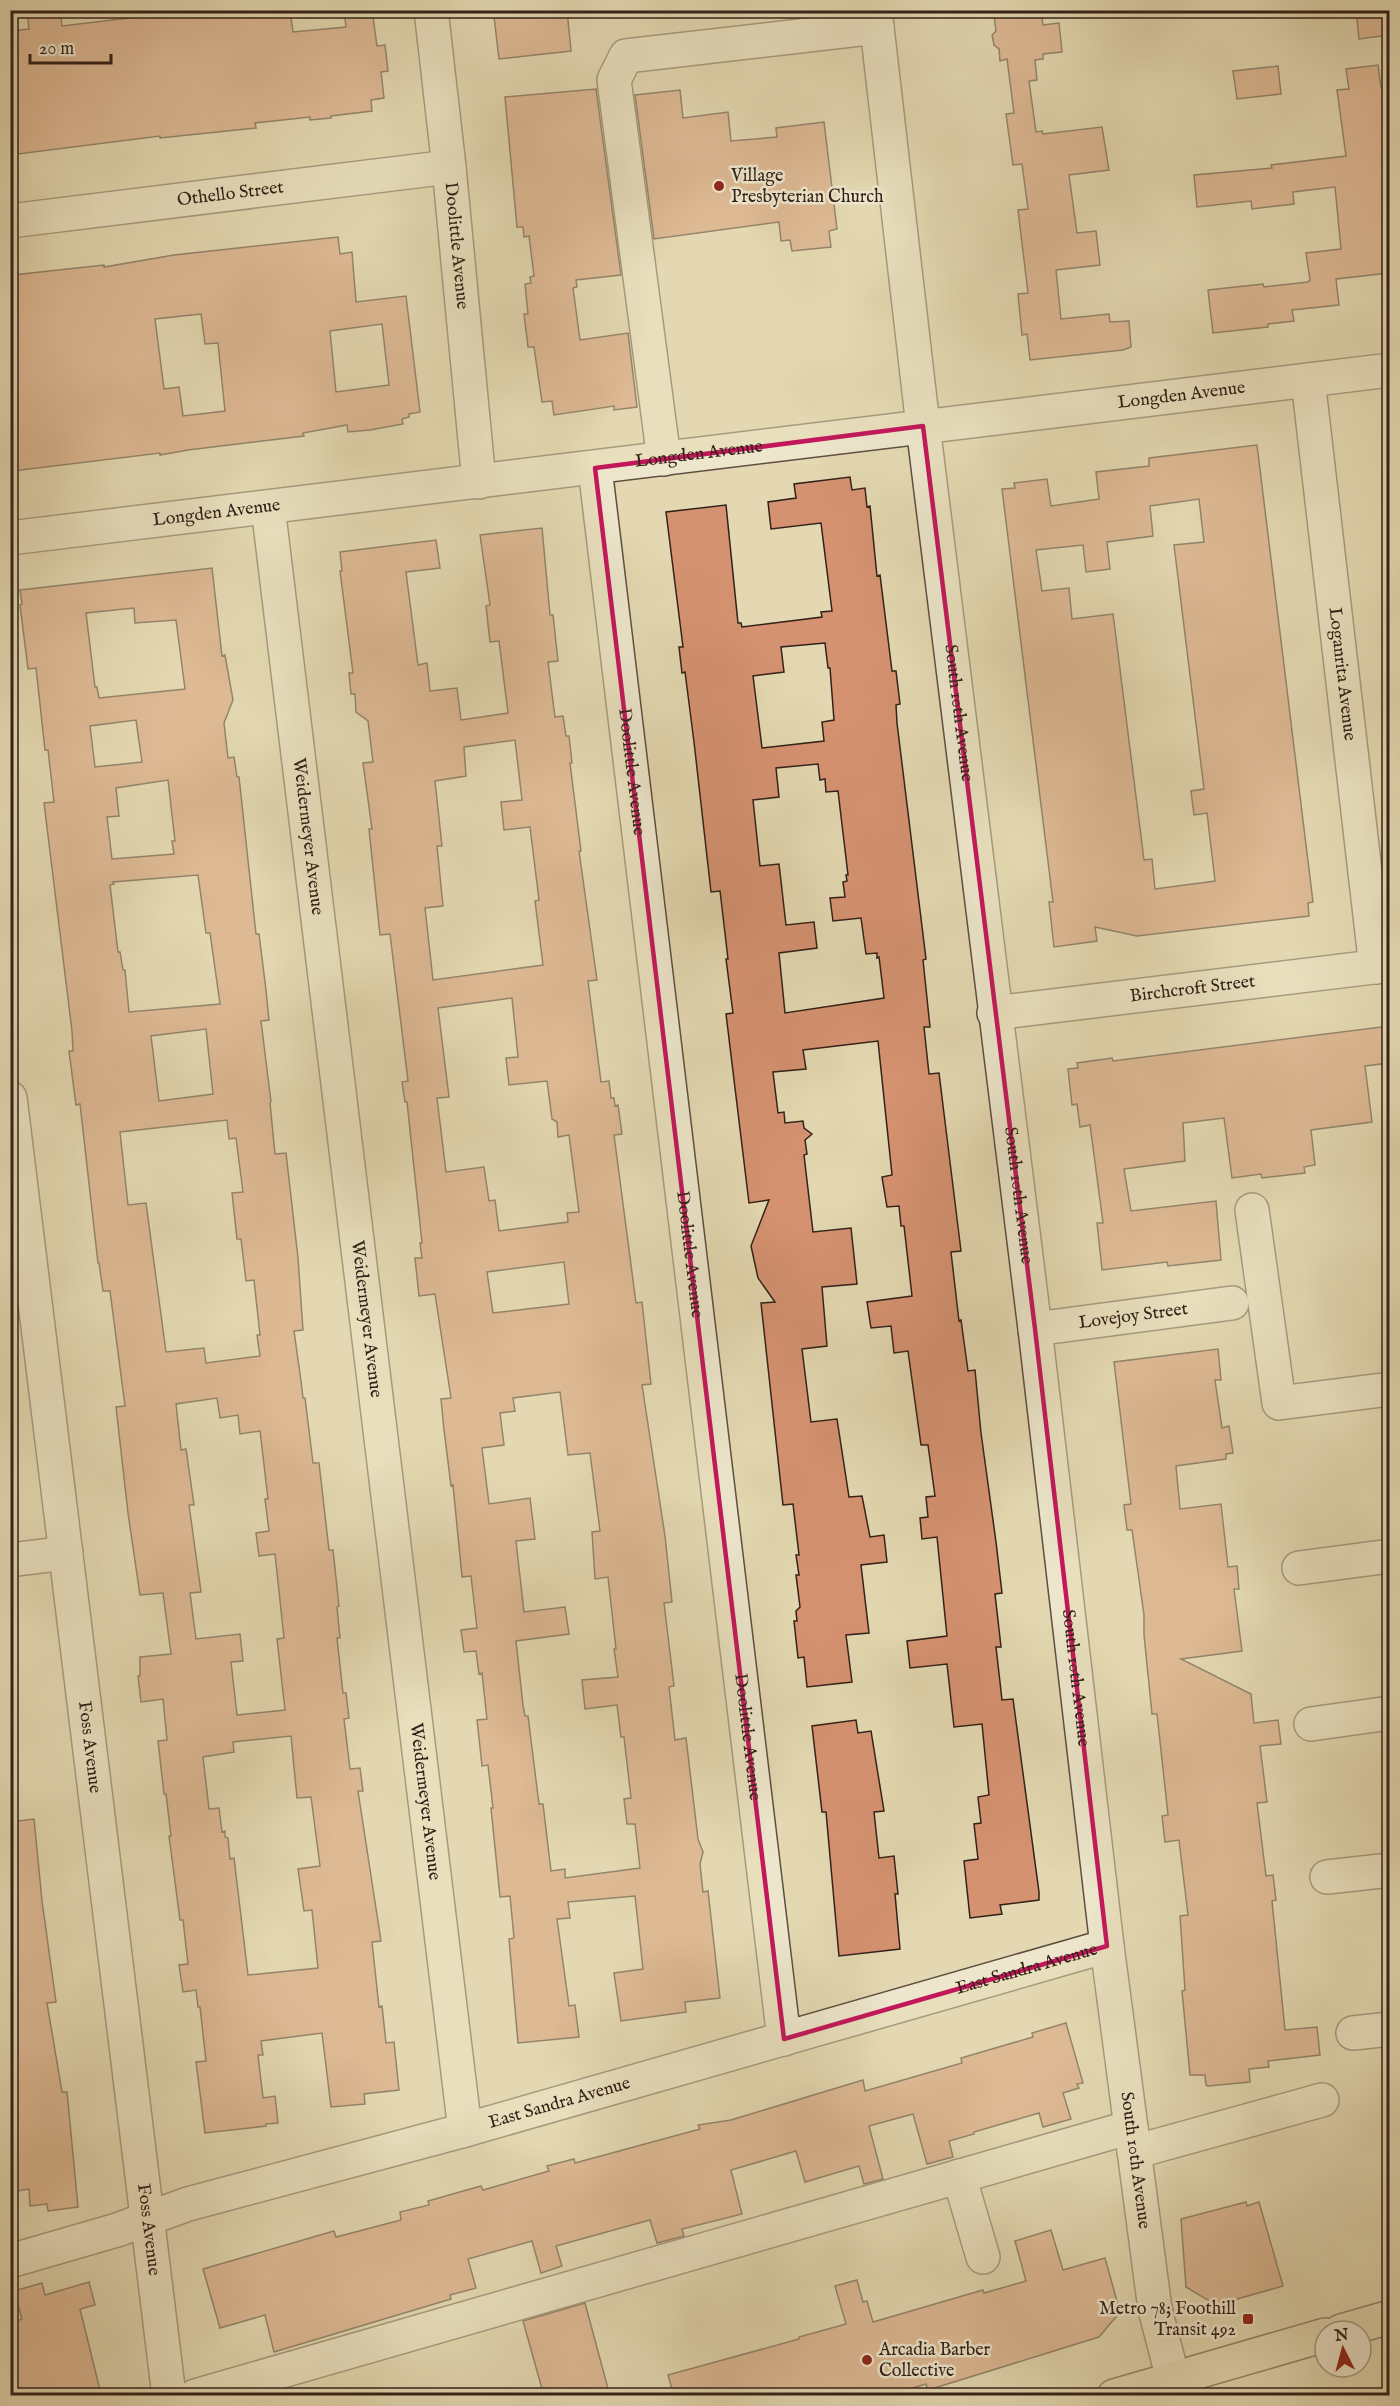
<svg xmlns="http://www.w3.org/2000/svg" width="1400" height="2406" font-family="'IM FELL English',serif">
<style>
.building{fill:#d59271;stroke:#332019;stroke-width:1.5;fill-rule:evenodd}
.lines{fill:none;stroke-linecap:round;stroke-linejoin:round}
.minor-casing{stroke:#5f4e3f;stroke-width:36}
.major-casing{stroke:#332019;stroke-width:36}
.minor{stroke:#ede6cc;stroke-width:33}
.major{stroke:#e3d8b1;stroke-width:33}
.marked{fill:none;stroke:#c2185b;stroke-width:4.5;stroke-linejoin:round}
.poi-dot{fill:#8f2418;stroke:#ede6cc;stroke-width:2}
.labels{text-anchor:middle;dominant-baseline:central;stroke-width:5;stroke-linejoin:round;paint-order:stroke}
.poi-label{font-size:18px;fill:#332019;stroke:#ede6cc;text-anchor:start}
.street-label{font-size:18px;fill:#332019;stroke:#ede6cc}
</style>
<rect width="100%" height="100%" fill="#e3d8b1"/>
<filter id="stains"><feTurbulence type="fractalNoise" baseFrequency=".00333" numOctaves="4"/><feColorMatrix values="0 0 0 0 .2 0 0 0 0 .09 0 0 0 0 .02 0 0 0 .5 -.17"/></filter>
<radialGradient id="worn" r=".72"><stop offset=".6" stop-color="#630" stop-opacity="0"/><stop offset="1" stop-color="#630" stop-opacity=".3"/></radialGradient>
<g class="building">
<path d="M27 10H60L62 26 196 10H290L293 32 346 27 344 10H372L377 46 385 45 388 71 381 72 384 98 371 100 372 111 331 116V118L310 120V117L255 123 256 128 160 138V136L10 155V31L29 29Z"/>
<path d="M552 10H567L571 51 499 59 494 17Z"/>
<path d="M1029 10H1041L1043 25 1059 23 1062 52 1043 54V59L1035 60 1037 80 1029 81 1036 132 1042 131 1043 134 1102 127 1109 170 1069 175 1077 233 1096 231 1100 265 1056 270 1061 319 1109 314 1110 322 1129 321 1131 347 1123 350 1030 360 1027 334 1022 335 1018 294 1028 293 1018 210 1028 209 1022 164 1013 165 1006 114 1014 113 1007 59 1000 61 999 49 994 45 992 35 996 31 994 15Z"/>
<path d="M1356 10H1384L1388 35 1359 39Z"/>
<path d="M1378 65 1381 87 1389 86V273L1336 279 1339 305 1292 310 1294 321 1268 324V327L1213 333 1208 290 1263 284 1264 287 1308 282 1310 280 1306 253 1341 249 1335 187 1293 192 1294 204 1252 209 1251 201 1197 207 1194 175 1272 168 1271 165 1346 156 1337 90 1349 89 1346 69Z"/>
<path d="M1278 66 1281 94 1237 99 1233 71Z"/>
<path d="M596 89 621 275 576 280 577 287 573 288 580 340 628 333 637 407 614 410V406L554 415 552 401 542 402 534 347H528L524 314H528L525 284 531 283 530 277 534 276 529 236 524 237 523 227H517L505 97Z"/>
<path d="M680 90 683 118 728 112 731 141 777 137 776 128 824 122 837 229 829 231 831 247 792 251 790 240 781 241 779 222 654 239 635 95Z"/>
<path d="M338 237 340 254 352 252 356 302 406 296 420 412 409 414V417L402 419 403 424 370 430 348 432 347 425 303 433 304 436 188 450 160 455V453L13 471 10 448V287H14L13 275 104 265V267L174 255ZM201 314 205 344 218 343 225 411 183 416 179 387 164 389 155 319ZM382 324 389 385 336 392 330 331Z"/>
<path d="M1257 445 1313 902 1308 903 1309 916 1137 936 1095 927 1097 941 1054 947 1049 902H1053L1002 489 1015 488 1014 483 1047 479 1051 506 1099 499 1096 472 1149 466V458ZM1199 499 1204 542 1174 545 1204 789 1191 791 1194 815 1207 813 1215 881 1155 889 1152 859 1144 860 1113 614 1072 619 1069 588 1042 591 1036 550 1083 545 1086 572 1110 569 1107 542 1153 536 1150 506Z"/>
<path d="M850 477 852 490 865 488 867 507 870 506 877 576 880 575 892 671H896L900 704 896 705 897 723 926 959 923 960 930 1027H924L929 1074 939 1073 961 1251 951 1252 959 1321 961 1320 968 1371 975 1370 981 1433 996 1542 1002 1593 995 1594 1001 1647H996L1002 1700 1013 1699 1039 1892V1900L1000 1905 1002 1914 970 1918 964 1861 978 1859 974 1824 981 1823 978 1797 989 1795 982 1724 954 1727 947 1664 910 1668 907 1641 947 1636 937 1537 922 1539 920 1518 928 1517 926 1497 935 1496 928 1445H921L908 1351 894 1353 891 1326 871 1328 867 1302 912 1296 904 1226H901L899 1206 887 1207 882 1177 892 1175 878 1041 803 1050 806 1069 773 1072 778 1113 784 1112 785 1123 803 1121 804 1128 812 1134 805 1140 807 1154 804 1155 813 1232 851 1228 857 1284 822 1287 827 1346 802 1349 811 1422 837 1419 849 1497 862 1496 870 1537 884 1535 887 1562 861 1565 869 1633 846 1635 852 1682 807 1687 804 1657 798 1658 794 1621H797L796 1611 800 1607 796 1575H799L796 1555H799L793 1504 783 1505 761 1303 775 1302 758 1278 751 1246 769 1200 749 1203 726 1014 733 1013 726 959H728L720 891 711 892 694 742 685 672 682 673 679 647H683L666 512 726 505 738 623H741L742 627 822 617 821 612 832 611 821 523 771 529 768 502 796 498 794 484ZM825 643 828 668H830L834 720 822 722 824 741 762 748 753 676 784 672 781 647ZM818 764 820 780 825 779 826 792 838 791 848 875H846L847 881 843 882 845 897 830 898 833 921 861 918 866 954 877 953V958L879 957 884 998 785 1013 779 953 817 948 814 922 786 925 779 864 760 866 753 800 779 797 776 768Z"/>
<path d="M542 528 550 615H553L558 661 548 662 555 717 563 716 566 736H569L572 763H570L581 851H579L597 980 588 981 601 1082 609 1081 611 1098H614L615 1106 618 1105 622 1134 614 1135 636 1303 642 1302 651 1384 642 1385 665 1536 672 1602 664 1603 674 1686 669 1687 675 1740 686 1738 698 1839 703 1852 700 1864 703 1892 708 1891 720 1998 685 2002 686 2012 621 2021 614 1973 643 1969 635 1896 568 1902 570 1918 557 1919 569 2006 575 2005 579 2037 518 2043 509 1939 514 1938 510 1896 500 1897 491 1808H493L488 1765 482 1766 477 1720 487 1719 482 1673 479 1674 476 1651 464 1652 461 1630 477 1628 471 1576 462 1577 453 1485 451 1486 444 1430 441 1399 451 1398 435 1294 419 1296 415 1258H422L420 1243H422L407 1102H405L402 1082 408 1081 390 934 380 935 369 829H372L363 763 373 762 368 721 356 712 355 694H351L349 673H353L340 571H342L340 552 436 540 440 568 406 572 418 665 427 663 430 691 457 688 461 720 508 713 499 641 490 642 486 606 490 605 480 535ZM515 740 522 800 501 802 504 830 530 827 539 900 535 901 543 965 433 980 425 908 443 906 437 846H442L435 781 466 776 464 747ZM512 998 518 1057 506 1058 509 1085 547 1081 552 1119 557 1122 558 1137 569 1135 579 1212 567 1213 568 1222 499 1231 495 1200 489 1201 484 1167 446 1172 437 1098 449 1097 438 1008ZM564 1262 569 1304 493 1313 487 1272ZM560 1392 568 1455 590 1453 600 1531 592 1532 595 1579 608 1577 616 1649H614L618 1677 582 1680 585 1709 617 1705 621 1737H624L631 1798 624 1799 627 1824H635L640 1868 565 1878V1869L551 1871 543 1804H539L528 1716H525L523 1705 516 1641 569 1634 565 1607 524 1612 516 1541 535 1539 530 1498 489 1504 482 1448 504 1445 500 1413 515 1411 513 1398Z"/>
<path d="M212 568 222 656 225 655 233 700 224 723 228 758 234 757 237 777H239L256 934H259L266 990 269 1020 261 1021 271 1102 270 1103 275 1154 286 1153 298 1258 303 1330 294 1331 301 1381 303 1398H305L313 1463H319L329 1550H333L339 1606 337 1607 340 1638H337L343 1693H346L349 1718 344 1719 350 1769 360 1768 363 1791H358L381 1941 372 1942 379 2007 382 2006 386 2043 394 2042 399 2090 364 2094 365 2104 331 2107 322 2033 261 2041 263 2055H258L263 2098 275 2096 278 2123 266 2124V2126L205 2133 196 2062 206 2061 200 2007H198L196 1990 183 1992 179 1965 188 1964 183 1920H180L169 1836H171L166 1794H164L158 1741 167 1740 163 1699 141 1702 138 1676H140V1657L171 1654 163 1593 140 1595 128 1513 116 1407 125 1406 110 1291H103L99 1263H98L80 1104 76 1105 69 1051H73L72 1031 44 803 54 802 48 750H45L36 668 28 669 20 605 22 604 20 590ZM134 608 135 623 176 620 185 689 99 698 97 687H95L86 613ZM136 720 142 762 95 767 90 726ZM168 780 175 841H172L174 854 112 859 107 817 119 816 116 788ZM198 875 206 933H210L220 1004 129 1012 125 970H123L120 952H118L110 885 114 884 113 882ZM206 1029 213 1094 159 1101 151 1036ZM227 1120 229 1139 236 1138 243 1192 232 1193 237 1239H241L246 1281 254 1280 260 1335H257L260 1356 206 1363 204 1348 166 1352 146 1203 128 1205 120 1132ZM217 1398 220 1418 238 1415 240 1434 260 1431 268 1499H265L269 1531 256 1533 259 1556 275 1554 284 1638 277 1639 285 1710 237 1715 231 1662 243 1661 240 1634 196 1639 190 1593 201 1592 189 1505H194L186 1449 181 1450 176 1404ZM291 1736 297 1798 311 1797 320 1866 298 1869 304 1911 312 1910 318 1968 248 1975 234 1858 230 1859 228 1838 225 1837V1831L222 1832 219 1808 209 1809 203 1757 234 1752 233 1742Z"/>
<path d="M1389 1026V1063L1365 1066 1372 1122 1311 1130 1315 1165 1304 1167 1305 1173 1262 1178 1261 1174 1232 1178 1224 1118 1183 1123 1185 1161 1124 1169 1131 1211 1216 1201 1221 1260 1168 1266 1167 1262 1102 1270 1097 1223H1103L1090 1125 1080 1127 1077 1104 1072 1105 1068 1069 1078 1068 1077 1063 1112 1058 1113 1061Z"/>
<path d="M1218 1349 1221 1380H1215L1222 1428 1229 1426 1233 1453 1226 1454V1459L1176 1466 1180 1509 1221 1504 1228 1567 1237 1566 1239 1589H1234L1242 1651 1181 1659 1251 1694 1254 1723 1278 1720 1281 1744 1260 1746 1267 1802 1257 1803 1266 1876 1273 1875 1276 1900 1272 1901 1285 2030 1317 2027 1320 2055 1268 2061 1269 2067 1249 2069 1250 2082 1208 2086 1206 2085 1205 2075H1190L1182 1991 1185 1990 1180 1916 1188 1915 1179 1840 1165 1842 1162 1816 1168 1815 1157 1714H1152L1144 1635V1615L1132 1530H1127L1124 1505 1131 1504 1114 1362Z"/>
<path d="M856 1720 858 1733 871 1731 884 1811 874 1812 879 1858 894 1856 898 1894H895L900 1949 839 1956 826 1812H822L812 1726Z"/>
<path d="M34 1819 42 1901 56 2002 47 2003 62 2092H67L78 2207 48 2211 47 2204 30 2206 29 2189 10 2192V1822Z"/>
<path d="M1066 2023 1083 2083 1077 2084 1079 2088 1063 2093 1071 2119 1043 2127 1039 2113 974 2132V2134L949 2141 953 2157 927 2164 913 2114 869 2126 883 2179 864 2184 859 2166 805 2182 796 2151 731 2170 742 2214 682 2229 684 2236 657 2243 650 2220 556 2246 562 2266 541 2273 532 2241 468 2259 476 2288 450 2295 451 2299 274 2352 265 2315 220 2328 203 2269 334 2231 336 2237 401 2220 400 2212 429 2205 428 2201 481 2186 483 2190 549 2171 547 2166 574 2159 575 2163 700 2129 698 2125 731 2120 863 2080 865 2091 962 2063 961 2058 1033 2037 1032 2033Z"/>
<path d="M1246 2202 1247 2206 1259 2202 1283 2286 1216 2305 1186 2287 1181 2219Z"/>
<path d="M1051 2230 1063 2270 1105 2258 1120 2312 1099 2337 928 2390 926 2384 886 2396H674L668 2375 799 2339V2337L846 2324 835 2286 857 2280 863 2302 867 2301 873 2322 983 2290 984 2293 1026 2281 1015 2241Z"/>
<path d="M89 2282 95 2305 80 2309 100 2390 96 2391 97 2396H10V2323L22 2319 14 2291 42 2283 45 2295Z"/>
<path d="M585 2303 610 2396H544L523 2321Z"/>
</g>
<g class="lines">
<g class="minor-casing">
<g id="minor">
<path id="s1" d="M431 10 449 167 479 482"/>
<path id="s2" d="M875 10 923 426 1035 1329 1107 1946 1155 2309 1173 2379"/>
<path id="s3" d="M10 221 449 167"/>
<path id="s4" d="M1308 380 1376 967"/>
<path d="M664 459 614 80 626 56 877 27"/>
<path id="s5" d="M595 468 784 2039"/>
<path id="s6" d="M268 507 465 2130"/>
<path id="s7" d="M10 538 1390 370"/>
<path id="s8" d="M994 1013 1390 965"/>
<path id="s9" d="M10 1098 169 2396"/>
<path d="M1252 1210 1279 1403 1390 1389"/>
<path id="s10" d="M1035 1329 1232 1303"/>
<path d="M10 1560 66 1553"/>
<path d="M1299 1568 1390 1556"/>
<path d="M1311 1724 1390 1713"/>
<path d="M1327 1877 1390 1870"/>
<path d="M1353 2033 1390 2029"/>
<path d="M1134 2152 1322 2100"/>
<path d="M959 2176 983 2257"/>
<path id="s11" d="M10 2261 117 2230 188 2204 465 2130 1107 1946"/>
<path d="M195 2396 1131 2127"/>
</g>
</g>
<g class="major-casing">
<g id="major">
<path d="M1341 2331 1390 2317"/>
<path d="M1114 2396 1325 2335"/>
</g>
</g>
<use href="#minor" class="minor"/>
<use href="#major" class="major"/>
</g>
<path d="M0 0H1400V2406H0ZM923 426 1035 1329 1107 1946 784 2039 595 468Z" fill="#e3d8b1" fill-opacity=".55" fill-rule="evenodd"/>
<path class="marked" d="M923 426 1035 1329 1107 1946 784 2039 595 468Z"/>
<g class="poi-dot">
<circle cx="719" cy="186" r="6"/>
<rect x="1242" y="2313" width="12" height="12" rx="3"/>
<circle cx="867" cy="2360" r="6"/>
</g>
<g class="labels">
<g class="poi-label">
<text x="731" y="176">Village<tspan x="731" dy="21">Presbyterian Church</tspan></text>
<text x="1236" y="2309" text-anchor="end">Metro 78; Foothill<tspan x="1236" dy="21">Transit 492</tspan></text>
<text x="879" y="2350">Arcadia Barber<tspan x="879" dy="21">Collective</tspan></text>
</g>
<g class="street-label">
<text stroke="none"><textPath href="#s3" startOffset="222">Othello Street</textPath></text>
<text stroke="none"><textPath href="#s1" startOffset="237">Doolittle Avenue</textPath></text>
<text stroke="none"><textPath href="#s7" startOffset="1180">Longden Avenue</textPath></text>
<text stroke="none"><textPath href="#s7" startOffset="694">Longden Avenue</textPath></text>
<text stroke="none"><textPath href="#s7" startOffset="208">Longden Avenue</textPath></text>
<text stroke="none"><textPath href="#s4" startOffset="296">Loganrita Avenue</textPath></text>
<text stroke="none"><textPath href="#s2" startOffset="708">South 10th Avenue</textPath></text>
<text stroke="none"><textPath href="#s5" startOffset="306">Doolittle Avenue</textPath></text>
<text stroke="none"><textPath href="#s6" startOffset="332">Weidermeyer Avenue</textPath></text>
<text stroke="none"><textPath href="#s8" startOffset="200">Birchcroft Street</textPath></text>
<text stroke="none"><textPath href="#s2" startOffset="1194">South 10th Avenue</textPath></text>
<text stroke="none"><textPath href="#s5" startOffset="792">Doolittle Avenue</textPath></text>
<text stroke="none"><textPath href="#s10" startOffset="99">Lovejoy Street</textPath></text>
<text stroke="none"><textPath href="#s6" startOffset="818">Weidermeyer Avenue</textPath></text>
<text stroke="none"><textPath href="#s2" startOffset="1680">South 10th Avenue</textPath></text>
<text stroke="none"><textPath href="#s5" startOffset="1278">Doolittle Avenue</textPath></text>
<text stroke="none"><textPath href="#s9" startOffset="654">Foss Avenue</textPath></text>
<text stroke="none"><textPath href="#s6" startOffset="1304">Weidermeyer Avenue</textPath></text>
<text stroke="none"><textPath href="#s11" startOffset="1058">East Sandra Avenue</textPath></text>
<text stroke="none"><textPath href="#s11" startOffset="572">East Sandra Avenue</textPath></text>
<text stroke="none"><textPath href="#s2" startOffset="2166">South 10th Avenue</textPath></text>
<text stroke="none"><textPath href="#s9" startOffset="1140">Foss Avenue</textPath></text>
</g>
</g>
<rect width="1400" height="2406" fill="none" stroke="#e3d8b1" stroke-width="36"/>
<rect x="12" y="12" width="1376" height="2382" fill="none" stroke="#332019" stroke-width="3"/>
<rect x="18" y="18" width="1364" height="2370" fill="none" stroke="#332019" stroke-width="1.5"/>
<g transform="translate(1343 2349) rotate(354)"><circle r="28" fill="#ede6cc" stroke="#a39784" stroke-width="1.5"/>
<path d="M0-4.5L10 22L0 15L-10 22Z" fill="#8f2418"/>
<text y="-9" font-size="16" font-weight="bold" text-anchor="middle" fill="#332019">N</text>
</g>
<path d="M30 54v9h81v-9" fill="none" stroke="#332019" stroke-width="3"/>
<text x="39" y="54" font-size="18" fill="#332019" stroke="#ede6cc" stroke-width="4.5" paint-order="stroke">20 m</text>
<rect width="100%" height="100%" filter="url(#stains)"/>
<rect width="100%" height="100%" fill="url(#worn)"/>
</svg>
